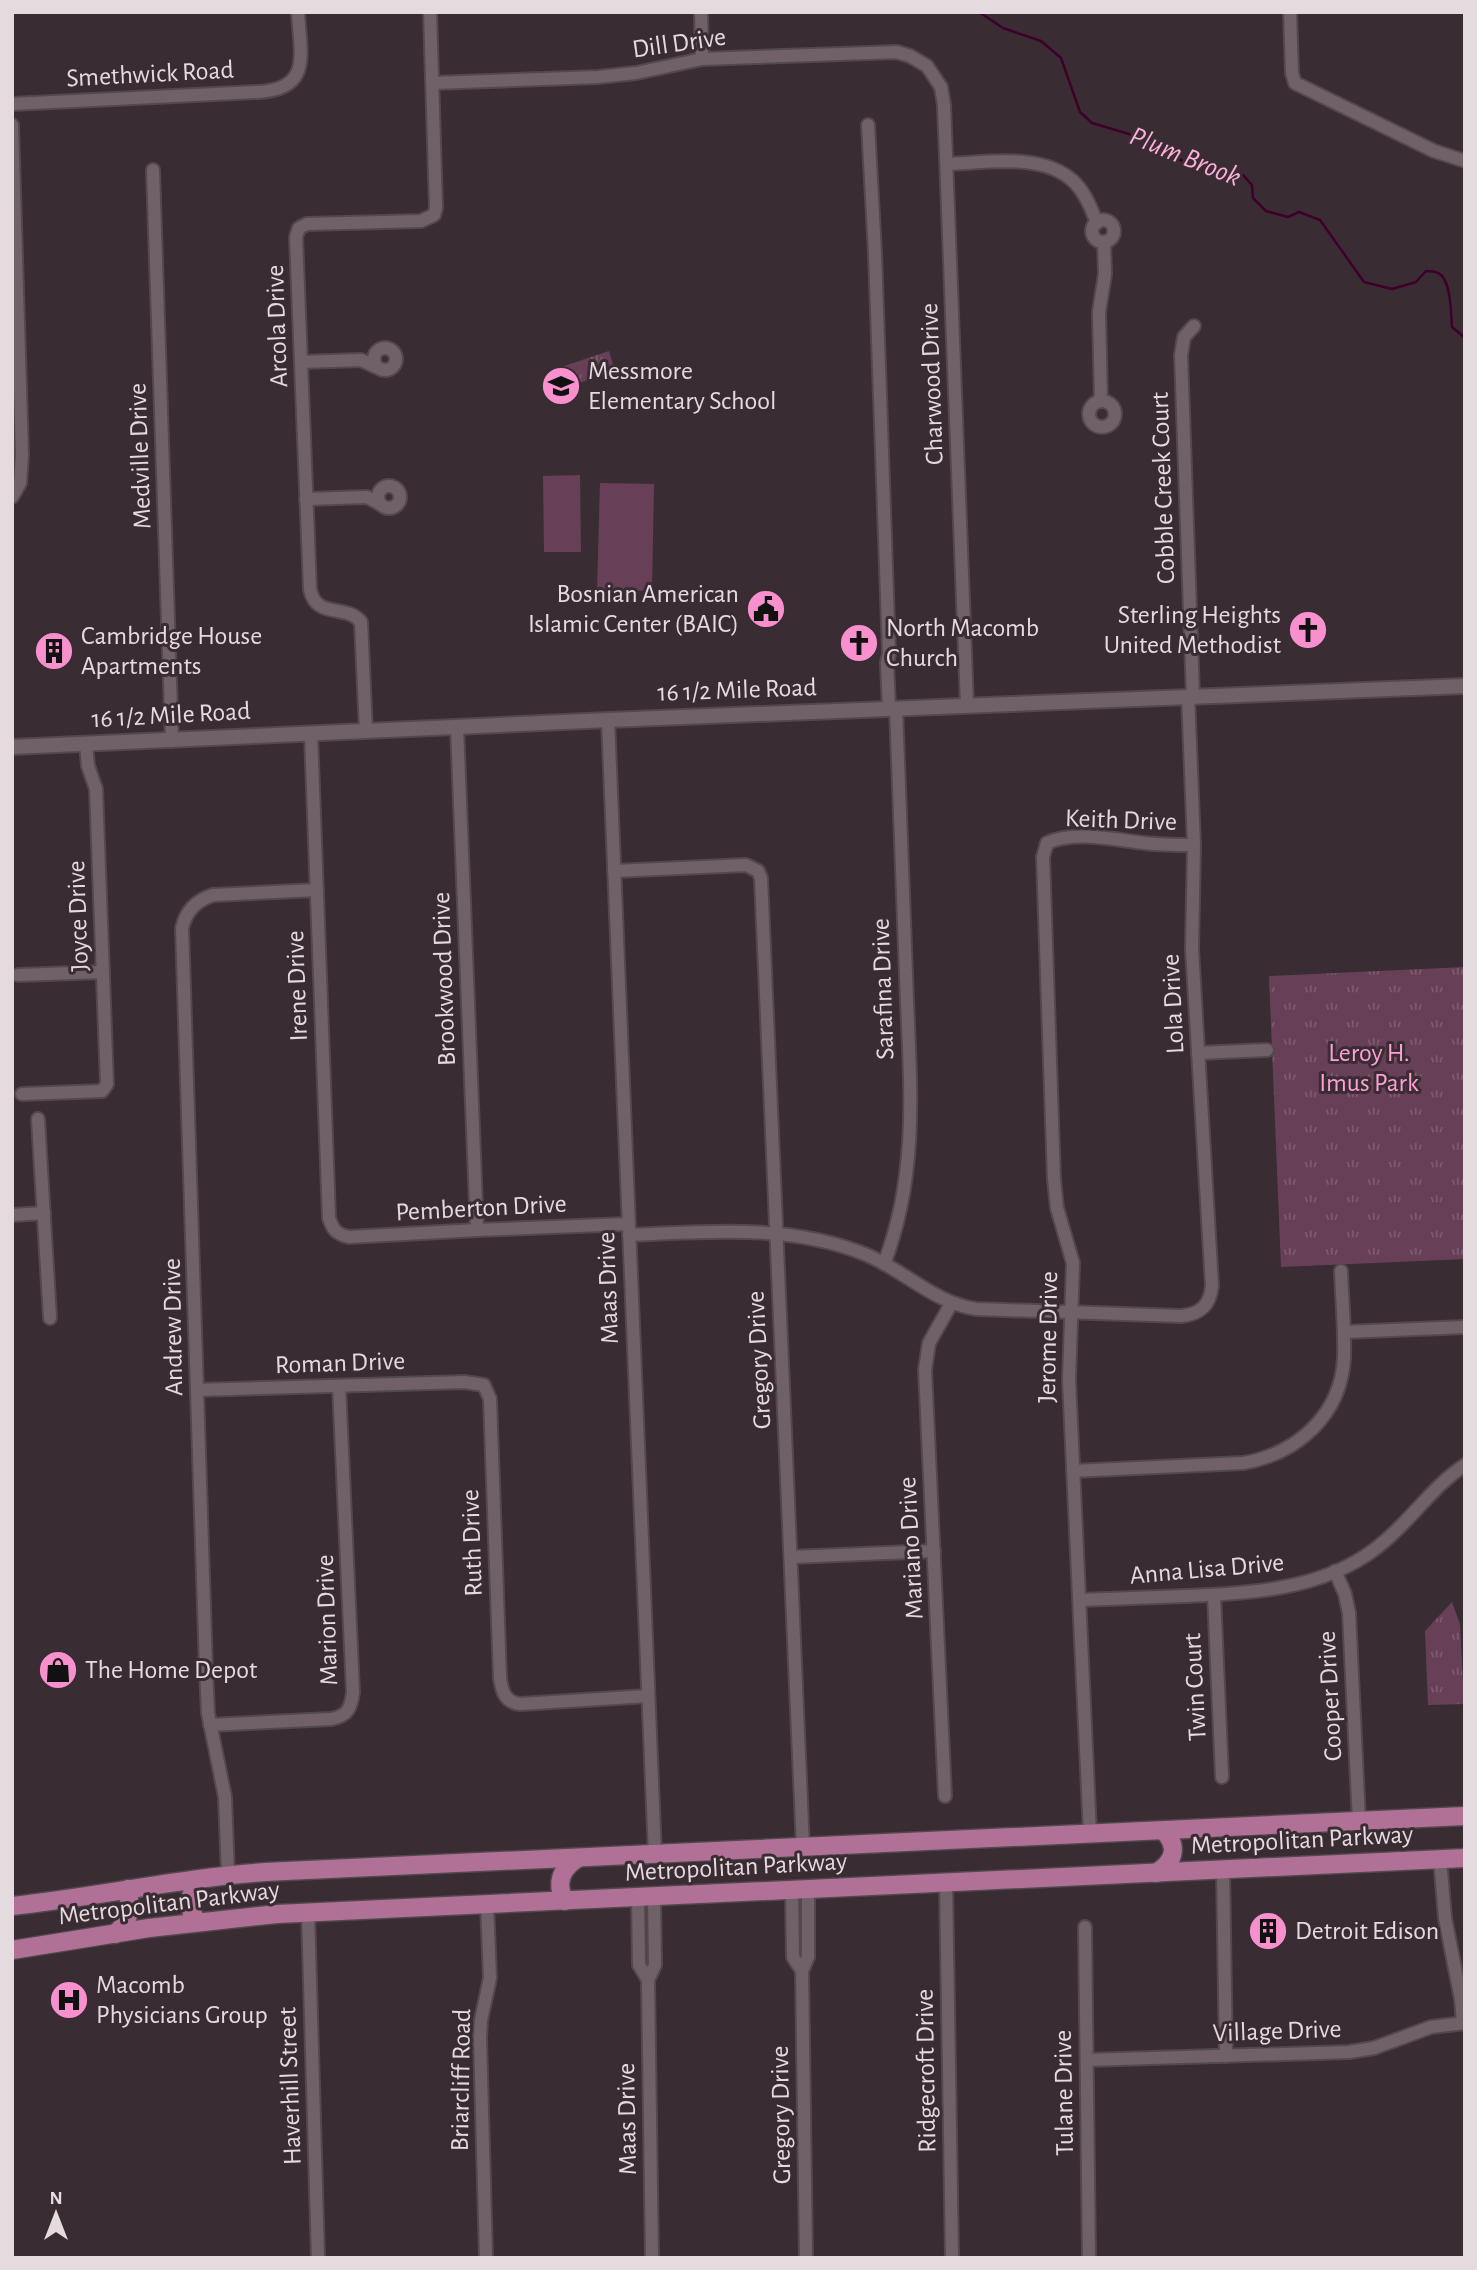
<svg xmlns="http://www.w3.org/2000/svg" width="1477" height="2270" font-family="'Alegreya Sans',sans-serif">
<style>
.grass{fill:#674057}
.park{fill:url(#park-tufts)}
.lines{fill:none;stroke-linecap:round;stroke-linejoin:round}
.stream{stroke:#3d002a;stroke-width:2.5}
.minor-casing{stroke:#53484e;stroke-width:16}
.tertiary-casing{stroke:#53484e;stroke-width:18}
.primary-casing{stroke:#53484e;stroke-width:21}
.minor{stroke:#706169;stroke-width:12}
.tertiary{stroke:#706169;stroke-width:14}
.primary{stroke:#b17197;stroke-width:18}
.labels{text-anchor:middle;dominant-baseline:central;stroke-width:6;stroke-linejoin:round;paint-order:stroke}
.street-label{font-size:26px;fill:#e4dbdf;stroke:#392c33}
.poi-label{font-size:26px;fill:#e4dbdf;stroke:#392c33;text-anchor:start}
.park-label{font-size:26px;fill:#ff9ed6;stroke:#392c33}
.water-label{font-size:28px;font-style:italic;fill:#feafdc;stroke:#392c33}
</style>
<defs>
<pattern id="park-tufts" width="24" height="20" patternUnits="userSpaceOnUse" patternTransform="scale(1.75)"><rect width="24" height="20" fill="#674057"/><path d="M3 7l-1-3M5 7V3M7 7l1-3M15 17l-1-3M17 17v-4M19 17l1-3" fill="none" stroke="#7d5b6f"/></pattern>
</defs>
<rect width="100%" height="100%" fill="#392c33"/>
<g class="grass">
<path d="M580 475 581 552H544L543 476Z"/>
<path d="M600 483 654 484 652 591 597 590Z"/>
</g>
<g class="park">
<path d="M609 351 615 371 576 384V388L563 393 555 369Z"/>
<path d="M1465 967V1259L1281 1267 1269 976Z"/>
<path d="M1452 1602 1460 1624 1464 1704 1428 1705 1425 1631Z"/>
</g>
<g class="lines">
<path class="stream" d="M979 12 1003 28 1041 41 1061 58 1080 112 1092 123 1129 134 1166 154 1212 173 1233 170 1243 175 1252 185 1253 198 1266 211 1288 217 1299 212 1320 220 1364 282 1392 289 1416 282 1426 271C1430 271 1434 271 1438 273 1451 278 1451 314 1452 327L1465 338"/>
<g class="minor-casing">
<g id="minor">
<path d="M701 12 702 59"/>
<path d="M1290 12 1292 73 1295 83 1434 151 1465 161"/>
<path d="M433 83 598 77 636 73 702 59 897 52 910 56 927 66 941 87 944 105 967 705"/>
<path d="M12 104 258 92C313 89 300 53 298 12"/>
<path d="M12 125 22 455 20 483 12 497"/>
<path d="M868 125 875 253 889 653 887 663 889 709"/>
<path d="M947 164C985 163 1042 152 1073 181 1085 192 1091 208 1097 223"/>
<path d="M153 170 172 741"/>
<circle cx="1103" cy="231" r="11"/>
<circle cx="385" cy="359" r="11"/>
<path d="M301 362 361 360 376 367"/>
<path d="M1101 401 1099 312 1105 274 1104 242"/>
<circle cx="1102" cy="414" r="13"/>
<circle cx="389" cy="497" r="11"/>
<path d="M306 499 367 497 380 504"/>
<path d="M1193 696 1181 355 1184 337 1194 326"/>
<path d="M608 720 655 1855"/>
<path d="M457 727 477 1230"/>
<path d="M366 731 361 622C346 603 316 620 310 589L296 237 299 228 307 224 421 221 434 215 436 208 430 12"/>
<path d="M311 734 329 1218C333 1230 336 1234 349 1237L477 1230 628 1224"/>
<path d="M614 871 746 865 758 871 761 878 803 1848"/>
<path d="M18 975 103 972"/>
<path d="M1198 1053 1267 1050"/>
<path d="M22 1094 102 1091 107 1084 96 789 88 766 86 744"/>
<path d="M38 1119 50 1318"/>
<path d="M12 1215 44 1213"/>
<path d="M629 1235C706 1232 789 1224 862 1253 902 1268 933 1303 976 1309L1181 1316C1201 1314 1210 1305 1212 1286L1192 949 1194 845 1188 696"/>
<path d="M884 1264C921 1167 909 1075 906 974 902 886 899 797 896 708"/>
<path d="M1344 1332 1465 1327"/>
<path d="M197 1390 464 1382 484 1385 490 1399 500 1678C502 1692 505 1702 520 1704L648 1696"/>
<path d="M1073 1471 1243 1463C1297 1454 1341 1415 1344 1358 1345 1329 1342 1300 1341 1271"/>
<path d="M791 1557 934 1551"/>
<path d="M1335 1571 1345 1594 1349 1613 1359 1821"/>
<path d="M1214 1595 1222 1777"/>
<path d="M1080 1600C1115 1599 1151 1597 1186 1596 1252 1593 1321 1590 1375 1549 1408 1525 1431 1487 1465 1465"/>
<path d="M210 1725 331 1719C348 1716 351 1708 353 1692L339 1386"/>
<path d="M945 1796 925 1370 929 1343 951 1304"/>
<path d="M1090 1834 1069 1380 1073 1263 1057 1208 1054 1179 1043 857 1047 843C1074 830 1117 840 1144 843 1161 845 1177 845 1194 845"/>
<path d="M1440 1859 1445 1918 1461 1999 1463 2023"/>
<path d="M1223 1870 1226 2056"/>
<path d="M228 1875 225 1797 208 1713 206 1669 182 928C186 911 197 900 213 895L317 890"/>
<path d="M946 1883 952 2258"/>
<path d="M792 1890 793 1957 802 1971"/>
<path d="M638 1898 639 1965 648 1980"/>
<path d="M308 1913 318 2258"/>
<path d="M1085 1927 1089 2258"/>
<path d="M1087 2060 1349 2052 1374 2048 1431 2027 1465 2023"/>
<path d="M486 2258 480 2038 481 2020 490 1978 487 1904"/>
<path d="M652 2258 648 1980 655 1965 654 1897"/>
<path d="M806 2258 802 1971 808 1957V1889"/>
</g>
</g>
<g class="tertiary-casing">
<path id="tertiary" d="M12 747 608 720 1465 686"/>
</g>
<g class="primary-casing">
<g id="primary">
<path d="M1156 1873C1174 1862 1179 1847 1164 1831"/>
<path d="M565 1901C555 1883 561 1869 578 1858"/>
<path d="M12 1906C97 1897 180 1878 265 1872L1465 1816"/>
<path d="M198 1922C185 1907 189 1893 201 1879"/>
<path d="M115 1934C131 1920 131 1909 128 1889"/>
<path d="M12 1950 149 1928 277 1914 1465 1858"/>
</g>
</g>
<use href="#minor" class="minor"/>
<use href="#tertiary" class="tertiary"/>
<use href="#primary" class="primary"/>
</g>
<defs>
<g id="school-disc" transform="scale(2.0125)"><circle r="9.5" fill="#f790cd" stroke="#392c33"/><path d="M0-5L7-2L0 1L-7-2ZM-4 1L0 2.5L4 1V4Q0 6-4 4Z" fill="#111"/></g>
<g id="civic-disc" transform="scale(2.0125)"><circle r="9.5" fill="#f790cd" stroke="#392c33"/><path d="M-.6-6.5H3V-4.5H.6V-3L4-1V1h2V6H-6V1h2V-1L-.6-3ZM-1.2 2.5V6h2.4V2.5Z" fill="#111"/></g>
<g id="church-disc" transform="scale(2.0125)"><circle r="9.5" fill="#f790cd" stroke="#392c33"/><path d="M-1.2-6h2.4v3.5h3.3v2.4h-3.3V6h-2.4V-.1h-3.3v-2.4h3.3Z" fill="#111"/></g>
<g id="building-disc" transform="scale(2.0125)"><circle r="9.5" fill="#f790cd" stroke="#392c33"/><path d="M-4-6H4V6H1V3H-1V6H-4ZM-2.5-4.3h1.7v1.8h-1.7ZM.8-4.3h1.7v1.8H.8ZM-2.5-1h1.7V.8h-1.7ZM.8-1h1.7V.8H.8Z" fill="#111"/></g>
<g id="shop-disc" transform="scale(2.0125)"><circle r="9.5" fill="#f790cd" stroke="#392c33"/><path d="M-5-2.5h2.3a2.7 3.5 0 0 1 5.4 0H5L5.5 6h-11ZM-1.5-2.5h3a1.5 2.3 0 0 0-3 0Z" fill="#111"/></g>
<g id="hospital-disc" transform="scale(2.0125)"><circle r="9.5" fill="#f790cd" stroke="#392c33"/><path d="M-5-5h3v3.5h4V-5h3V5h-3V1.5h-4V5h-3Z" fill="#111"/></g>
</defs>
<g fill-rule="evenodd">
<use href="#school-disc" x="561" y="386"/>
<use href="#civic-disc" x="766" y="609"/>
<use href="#church-disc" x="1308" y="630"/>
<use href="#church-disc" x="859" y="643"/>
<use href="#building-disc" x="54" y="651"/>
<use href="#shop-disc" x="58" y="1670"/>
<use href="#building-disc" x="1268" y="1931"/>
<use href="#hospital-disc" x="69" y="2000"/>
</g>
<g class="labels">
<g class="street-label">
<text transform="translate(679 43) rotate(-8)">Dill Drive</text>
<text transform="translate(150 74) rotate(-3)">Smethwick Road</text>
<text transform="translate(277 326) rotate(-92)">Arcola Drive</text>
<text transform="translate(932 384) rotate(-92)">Charwood Drive</text>
<text transform="translate(140 456) rotate(-92)">Medville Drive</text>
<text transform="translate(1163 488) rotate(-92)">Cobble Creek Court</text>
<text transform="translate(737 690) rotate(-2)">16 1/2 Mile Road</text>
<text transform="translate(171 715) rotate(-3)">16 1/2 Mile Road</text>
<text transform="translate(1121 820) rotate(2)">Keith Drive</text>
<text transform="translate(78 916) rotate(-92)">Joyce Drive</text>
<text transform="translate(444 979) rotate(-92)">Brookwood Drive</text>
<text transform="translate(297 986) rotate(-92)">Irene Drive</text>
<text transform="translate(883 989) rotate(-92)">Sarafina Drive</text>
<text transform="translate(1173 1004) rotate(-93)">Lola Drive</text>
<text transform="translate(481 1208) rotate(-3)">Pemberton Drive</text>
<text transform="translate(608 1288) rotate(-92)">Maas Drive</text>
<text transform="translate(173 1327) rotate(-91)">Andrew Drive</text>
<text transform="translate(1048 1337) rotate(-89)">Jerome Drive</text>
<text transform="translate(759 1360) rotate(-93)">Gregory Drive</text>
<text transform="translate(340 1363) rotate(-2)">Roman Drive</text>
<text transform="translate(472 1543) rotate(-92)">Ruth Drive</text>
<text transform="translate(911 1548) rotate(-93)">Mariano Drive</text>
<text transform="translate(1207 1569) rotate(-5)">Anna Lisa Drive</text>
<text transform="translate(327 1620) rotate(-92)">Marion Drive</text>
<text transform="translate(1195 1687) rotate(-93)">Twin Court</text>
<text transform="translate(1330 1696) rotate(-93)">Cooper Drive</text>
<text transform="translate(1302 1840) rotate(-3)">Metropolitan Parkway</text>
<text transform="translate(736 1867) rotate(-3)">Metropolitan Parkway</text>
<text transform="translate(169 1903) rotate(-7)">Metropolitan Parkway</text>
<text transform="translate(1277 2031) rotate(-2)">Village Drive</text>
<text transform="translate(926 2071) rotate(-91)">Ridgecroft Drive</text>
<text transform="translate(461 2080) rotate(-89)">Briarcliff Road</text>
<text transform="translate(290 2086) rotate(-92)">Haverhill Street</text>
<text transform="translate(1064 2093) rotate(-91)">Tulane Drive</text>
<text transform="translate(781 2115) rotate(-91)">Gregory Drive</text>
<text transform="translate(627 2119) rotate(-91)">Maas Drive</text>
</g>
<g class="poi-label">
<text x="588" y="371">Messmore<tspan x="588" dy="30">Elementary School</tspan></text>
<text x="739" y="594" text-anchor="end">Bosnian American<tspan x="739" dy="30">Islamic Center (BAIC)</tspan></text>
<text x="1281" y="615" text-anchor="end">Sterling Heights<tspan x="1281" dy="30">United Methodist</tspan></text>
<text x="886" y="628">North Macomb<tspan x="886" dy="30">Church</tspan></text>
<text x="81" y="636">Cambridge House<tspan x="81" dy="30">Apartments</tspan></text>
<text x="85" y="1670">The Home Depot</text>
<text x="1295" y="1931">Detroit Edison</text>
<text x="96" y="1985">Macomb<tspan x="96" dy="30">Physicians Group</tspan></text>
</g>
<g class="park-label">
<text x="1369" y="1053">Leroy H.<tspan x="1369" dy="30">Imus Park</tspan></text>
</g>
<g class="water-label">
<text transform="translate(1185 157) rotate(22)">Plum Brook</text>
</g>
</g>
<rect width="1477" height="2270" fill="none" stroke="#e4dbdf" stroke-width="28"/>
<g transform="translate(56 2214)" stroke="#392c33" stroke-width="5" paint-order="stroke">
<path d="M0-5L12 26L0 18L-12 26Z" fill="#e4dbdf"/>
<text y="-10" font-size="19" font-weight="bold" text-anchor="middle" fill="#e4dbdf">N</text>
</g>
</svg>
